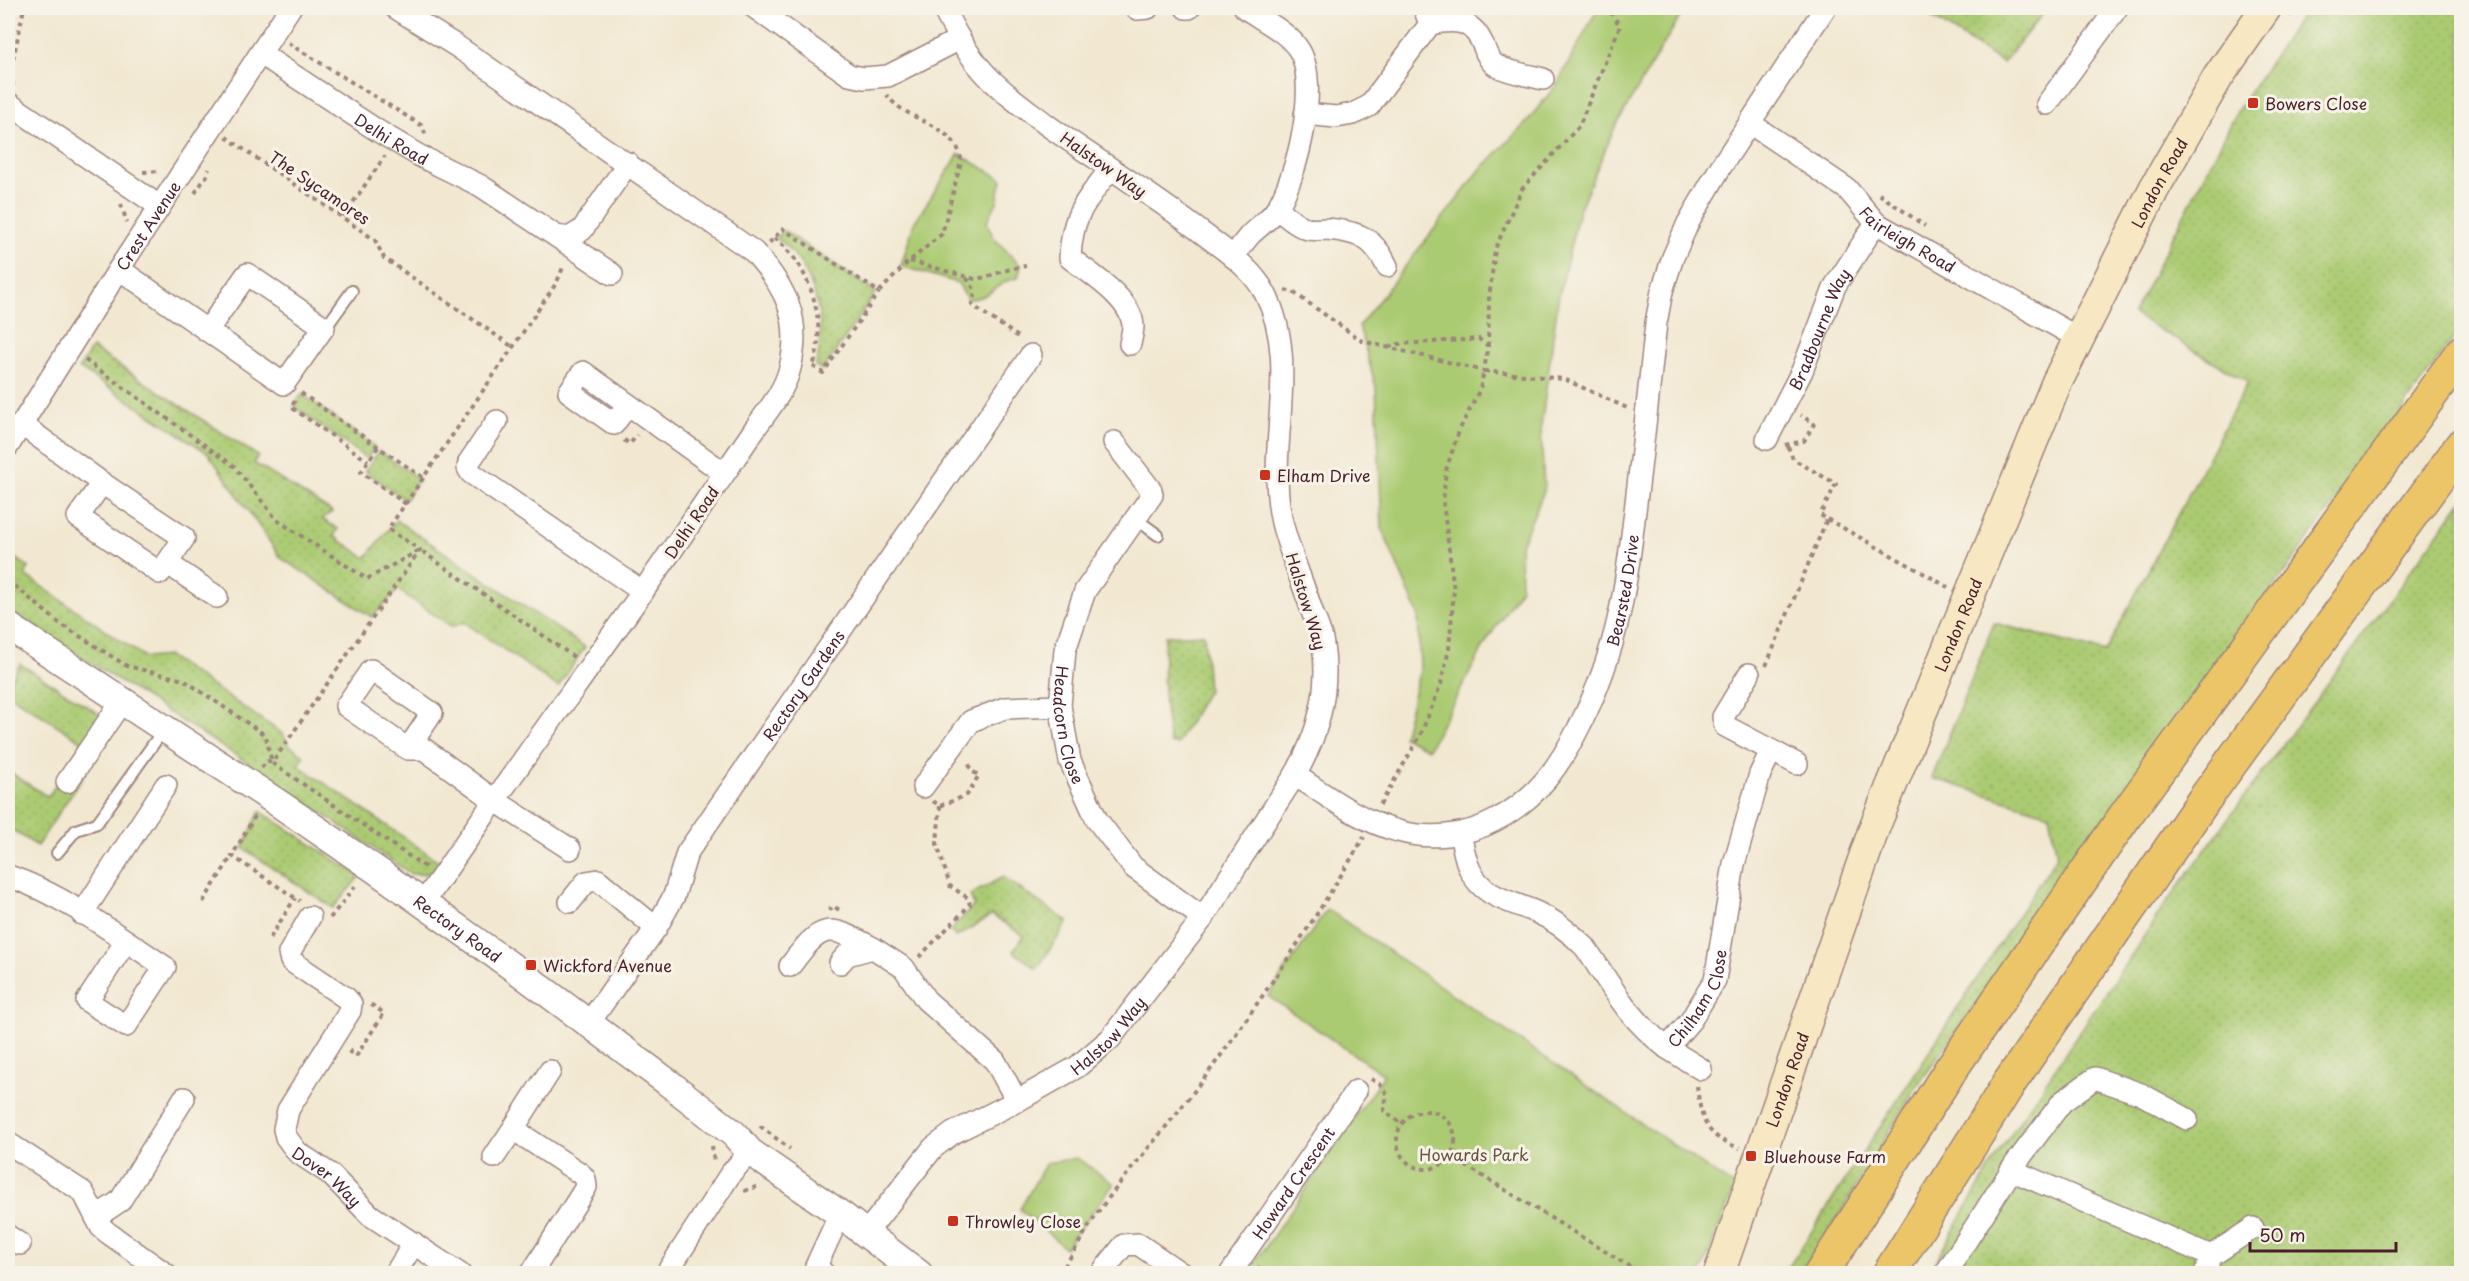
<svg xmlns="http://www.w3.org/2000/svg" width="2469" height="1281" font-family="'Playpen Sans',sans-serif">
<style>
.grass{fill:url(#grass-dots);stroke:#7a754e;stroke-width:1.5}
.green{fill:#abcb72;stroke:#7a754e;stroke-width:1.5}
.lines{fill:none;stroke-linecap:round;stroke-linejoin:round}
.service-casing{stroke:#9e847e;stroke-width:14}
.minor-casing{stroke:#9e847e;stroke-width:24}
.tertiary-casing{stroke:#9e847e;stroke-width:30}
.secondary-casing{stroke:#9e847e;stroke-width:33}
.trunk-casing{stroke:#9e847e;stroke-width:36}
.path{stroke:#9e847e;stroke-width:4;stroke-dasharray:4.5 4.5;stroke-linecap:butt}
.service{stroke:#fff;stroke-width:10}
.minor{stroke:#fff;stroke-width:21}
.tertiary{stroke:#fff;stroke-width:27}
.secondary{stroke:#f7e8c3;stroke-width:30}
.trunk{stroke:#ecc569;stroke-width:33}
.poi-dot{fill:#c8321e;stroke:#f7f3e8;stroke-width:2}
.labels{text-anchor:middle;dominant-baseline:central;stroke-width:6;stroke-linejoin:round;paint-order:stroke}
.poi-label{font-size:16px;fill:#4a1f2b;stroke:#f7f3e8;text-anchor:start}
.street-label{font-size:16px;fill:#4a1f2b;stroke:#f7f3e8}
.park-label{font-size:16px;fill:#675340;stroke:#f7f3e8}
</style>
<defs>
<pattern id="grass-dots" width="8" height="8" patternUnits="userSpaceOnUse" patternTransform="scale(1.5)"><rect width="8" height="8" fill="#abcb72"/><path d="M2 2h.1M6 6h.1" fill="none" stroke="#95ae63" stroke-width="1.8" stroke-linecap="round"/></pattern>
</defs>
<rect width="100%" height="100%" fill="#f7f3e8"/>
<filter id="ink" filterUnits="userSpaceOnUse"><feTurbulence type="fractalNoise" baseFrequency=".0167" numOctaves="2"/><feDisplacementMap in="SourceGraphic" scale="12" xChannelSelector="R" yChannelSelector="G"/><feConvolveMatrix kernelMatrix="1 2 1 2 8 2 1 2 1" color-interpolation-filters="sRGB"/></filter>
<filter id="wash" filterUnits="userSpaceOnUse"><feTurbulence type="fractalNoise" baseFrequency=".008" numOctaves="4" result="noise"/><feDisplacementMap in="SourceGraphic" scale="24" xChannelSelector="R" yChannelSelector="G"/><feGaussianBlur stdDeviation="1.35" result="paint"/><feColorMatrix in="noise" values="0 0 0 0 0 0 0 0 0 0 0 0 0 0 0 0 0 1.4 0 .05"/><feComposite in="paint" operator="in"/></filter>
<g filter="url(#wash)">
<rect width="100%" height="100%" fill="#f2e8d2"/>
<g class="grass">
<path d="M1917 8H2047L2003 63Z"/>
<path d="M2306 8H2461V328L2193 699 1913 1092 1804 1273 1784 1274 2057 856 2049 814 1932 778 1994 623 2105 652 2248 382 2133 314 2238 110Z"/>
<path d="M784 231 876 292 823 370 815 366C830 324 813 264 776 238Z"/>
<path d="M92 348 258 456 254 463 332 512 322 519 338 529 334 536 366 558 396 520 585 647 558 687 464 622 452 627 398 590 372 617 281 558 208 453 79 368Z"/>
<path d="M302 394 375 447 367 459 294 407Z"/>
<path d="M379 451 419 479 405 500 365 471Z"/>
<path d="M2461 502V1273L1928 1274 1997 1155 2165 905Z"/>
<path d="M8 553 29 567 25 575 146 658 168 656 283 734 289 745 304 755 298 765 441 863C432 874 425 875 411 874L248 763 8 610Z"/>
<path d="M1204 634 1208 690 1177 744 1170 743C1163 702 1162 677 1165 636Z"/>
<path d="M20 664 117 725 37 846 8 827V771L48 797 83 742 10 695 8 684Z"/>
<path d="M260 811 360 876 333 908 243 848Z"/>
<path d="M1003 877 1068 922 1037 969 1013 951 1024 936 992 915 956 937 950 931 974 905 970 895Z"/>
</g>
<g class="green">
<path d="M1598 8H1685L1615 127 1579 210 1558 300 1541 427 1544 491 1520 547 1521 588 1488 639 1428 749 1403 737 1420 669 1418 614 1382 529 1376 387 1359 326 1480 170 1526 123 1557 84Z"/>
<path d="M959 154 1002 179 997 202 987 222 993 237 1021 266 1018 278C997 280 991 300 967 299L958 283 901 266 914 223Z"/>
<path d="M1327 909 1735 1187 1701 1273 1247 1274 1384 1075 1268 996Z"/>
<path d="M1077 1158 1114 1184 1065 1248 1020 1209 1046 1163Z"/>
</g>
</g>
<g filter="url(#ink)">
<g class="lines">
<g class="service-casing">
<g id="service">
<path d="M324 327 329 323 352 291"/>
<path d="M1136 519 1158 535"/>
<path d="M57 853 76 830 97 823 164 729"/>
</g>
</g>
<g class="minor-casing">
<g id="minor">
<path d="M396 8 458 47 754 252C786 288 802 319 790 368 784 392 768 410 754 430 738 454 721 478 705 502 613 637 515 768 423 904"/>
<path d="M755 8 849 75 864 78 888 76 960 39"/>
<path d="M1186 8H1189"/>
<path d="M1137 9 1148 8"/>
<path d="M1430 24C1456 19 1473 19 1484 47 1486 54 1491 63 1497 66 1511 73 1529 75 1543 79"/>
<path id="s1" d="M261 54 378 131 418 155 481 186 556 236 569 238 582 230 628 163"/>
<path d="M8 103 159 206"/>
<path d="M2047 104 2117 8"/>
<path d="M1305 114 1336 117 1353 114 1369 106 1430 24 1424 8"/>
<path id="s2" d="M1751 124 1847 189 1876 223 2078 338"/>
<path d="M1110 169C1085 203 1072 213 1070 258 1089 273 1132 299 1133 326 1133 331 1131 339 1130 344"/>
<path d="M1277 208C1286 216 1296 225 1308 229 1314 230 1321 229 1327 229 1359 232 1373 237 1387 266"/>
<path d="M556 236 612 274"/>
<path d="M1233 257C1238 250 1244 242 1250 235 1258 227 1270 219 1276 210 1297 178 1320 84 1299 50 1288 32 1262 20 1245 8"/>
<path d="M119 269 284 384 324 327 247 274 207 331"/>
<path d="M628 404 614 424 569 392 583 372 724 473"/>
<path d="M497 421 469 462 468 468 471 473 643 592"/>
<path d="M21 424 102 483"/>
<path id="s3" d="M1767 439 1802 371 1835 286 1876 223"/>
<path id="s4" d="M1114 442 1151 490 1152 495 1085 591 1065 650 1060 706 1070 761 1097 820 1133 867 1203 918"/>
<path id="s5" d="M8 446 119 269 290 8"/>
<path d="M167 563 184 538 102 483 78 517 160 573 167 563 217 597"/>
<path d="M1749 674 1723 717 1725 726 1797 764"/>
<path d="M408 749 432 713 371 670 346 706 408 749H424L494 800 570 849"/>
<path id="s6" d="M1295 775C1327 796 1360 821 1398 831 1429 840 1466 836 1494 821 1537 799 1559 767 1580 725 1620 646 1627 580 1637 494 1644 437 1650 380 1656 323L1662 291 1673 257 1688 223 1720 168 1825 8"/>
<path d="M67 782 122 701"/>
<path d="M923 787 971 721 1005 708 1060 706"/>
<path id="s7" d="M1460 834C1463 846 1465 860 1470 870 1483 898 1511 901 1536 912 1554 920 1571 933 1585 947 1613 988 1626 1016 1667 1048L1691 1020 1715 980 1734 864 1760 774 1771 751"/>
<path d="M8 876C62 894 117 935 165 967L126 1026 87 1001 126 941"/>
<path d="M570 902 586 882 598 880 656 928"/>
<path d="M82 914 166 785"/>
<path id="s8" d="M310 917 289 953 291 961 346 998 351 1004 350 1011 288 1110 284 1129 286 1137 297 1152 330 1174 370 1215 460 1274"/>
<path d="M840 963 847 955 873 948 904 968 926 1000 995 1061 1017 1101"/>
<path d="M790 966C822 923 827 923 873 948"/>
<path id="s9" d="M589 1023 656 928 674 896 687 853 1031 355"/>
<path d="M1667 1048 1701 1069"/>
<path d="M8 1143 83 1192 101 1227 108 1233 166 1274"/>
<path d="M494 1157 513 1129"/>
<path d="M2011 1170 2211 1256"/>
<path d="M96 1217 120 1201 184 1098"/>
<path id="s10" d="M866 1233 933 1148 953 1133 1017 1101 1077 1067 1110 1039 1203 918 1295 775C1318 736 1330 690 1323 645 1322 635 1317 624 1313 614 1304 586 1292 558 1284 530 1262 454 1303 367 1265 293 1251 267 1224 250 1201 232 1152 194 1098 161 1047 125 1020 104 991 85 971 56 960 42 951 24 943 8"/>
<path d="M8 1236 20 1244"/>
<path d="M1103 1271 1124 1245 1138 1244 1182 1274"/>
<path d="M395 1274 414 1243"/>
<path d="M531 1274 586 1187 585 1179 581 1174 513 1129 550 1071"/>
<path d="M666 1274 731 1173 750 1152"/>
<path d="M824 1274 816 1266 840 1214"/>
<path id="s11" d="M1230 1274 1356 1091"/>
<path d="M1945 1274 2016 1163 2062 1102 2095 1078 2141 1094 2187 1119"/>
<path d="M2205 1274 2211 1256 2253 1228"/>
</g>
</g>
<g class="tertiary-casing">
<g id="tertiary">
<path id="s12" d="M8 626 278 803 376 870 518 971 666 1081 734 1134 750 1152 840 1214 919 1274"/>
</g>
</g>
<g class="secondary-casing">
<g id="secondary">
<path id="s13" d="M1719 1274 1875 826 2057 382 2154 189 2218 77 2266 8"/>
</g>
</g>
<g class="trunk-casing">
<g id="trunk">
<path d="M1821 1274 1951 1069 2125 816 2462 352"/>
<path d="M1889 1274 2010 1082 2206 797 2462 445"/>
</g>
</g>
<g class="path">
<path d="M2289 16 2295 8"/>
<path d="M288 43 421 125 427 137"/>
<path d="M13 86 11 69 24 8"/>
<path d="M226 137 375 240 384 258 513 347"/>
<path d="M143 172 159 171"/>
<path d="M195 193 208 174 209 169"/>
<path d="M1879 194 1925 226"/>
<path d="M121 204 127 223"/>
<path d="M343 217 385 156"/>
<path d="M774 238C811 265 828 324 813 366H811"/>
<path d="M769 243 783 229 879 292 907 263 942 234 961 162C960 125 905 122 887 95"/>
<path d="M910 261 975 279C992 277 1006 268 1026 266"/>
<path d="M966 278C975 286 976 294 972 305L1020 338"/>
<path d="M1285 290 1293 292 1362 341 1484 371 1488 346 1479 339 1399 344 1389 347"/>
<path d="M1488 346 1489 299 1495 249 1522 189 1579 126 1620 26 1608 8"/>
<path d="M85 360 234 466 277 520 367 579 420 550 574 657"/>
<path d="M813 366 823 373 879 292"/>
<path d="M301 393 378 447"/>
<path d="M295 401 291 407 368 461"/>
<path d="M624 440 630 444 637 435"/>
<path d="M1785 445 1804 441 1814 424 1801 415"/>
<path d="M406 504 361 472 378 447 424 478"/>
<path d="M1827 519 1948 587"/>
<path d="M8 580 59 623 127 666 184 680 262 733 266 737 272 763 268 761 261 768"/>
<path d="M1766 666 1827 519 1820 515 1836 484 1793 459 1787 444"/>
<path d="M933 801 940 806 967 795 979 775 973 772 967 761"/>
<path d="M1380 805 1420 736 1441 684 1449 649 1454 590 1443 502 1446 470 1459 431 1480 389 1484 371 1564 379 1627 408"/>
<path d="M255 816 232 856 300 901"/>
<path d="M425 867 272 763 420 550 388 529 513 347 557 282 564 265"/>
<path d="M203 902 232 856"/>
<path d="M829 911 833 906 841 911"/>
<path d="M330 918 357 884"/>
<path d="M270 938 295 898"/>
<path d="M919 957 970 905 968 898 950 886 937 844 940 806"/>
<path d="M349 1054 351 1051 357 1055 384 1013 370 1004"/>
<path d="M1371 1079 1380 1084 1387 1094 1384 1111 1403 1125"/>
<path d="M1697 1086C1701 1120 1705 1137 1740 1148"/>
<circle cx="1426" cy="1140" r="29"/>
<path d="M760 1126 790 1149"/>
<path d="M712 1146 714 1162"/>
<path d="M1450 1156 1642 1274"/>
<path d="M744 1191 759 1186"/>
<path d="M1257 1267 1267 1274"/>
<path d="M1059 1274C1074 1254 1084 1232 1098 1212 1134 1163 1175 1118 1211 1069 1265 994 1317 917 1364 837"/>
</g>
<use href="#service" class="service"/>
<use href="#minor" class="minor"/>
<use href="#tertiary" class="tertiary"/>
<use href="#secondary" class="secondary"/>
<use href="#trunk" class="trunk"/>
</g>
</g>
<g class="poi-dot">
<rect x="2247" y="97" width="12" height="12" rx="3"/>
<rect x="1259" y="469" width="12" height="12" rx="3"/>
<rect x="525" y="959" width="12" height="12" rx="3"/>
<rect x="1745" y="1150" width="12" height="12" rx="3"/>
<rect x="947" y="1215" width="12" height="12" rx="3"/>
</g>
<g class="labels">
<g class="poi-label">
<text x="2265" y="103">Bowers Close</text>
<text x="1277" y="475">Elham Drive</text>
<text x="543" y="965">Wickford Avenue</text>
<text x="1763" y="1156">Bluehouse Farm</text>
<text x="965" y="1221">Throwley Close</text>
</g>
<g class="street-label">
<text stroke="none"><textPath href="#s1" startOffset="156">Delhi Road</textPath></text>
<text transform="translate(1104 164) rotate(35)">Halstow Way</text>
<text stroke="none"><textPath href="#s13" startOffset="1178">London Road</textPath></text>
<text transform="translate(320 187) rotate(34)">The Sycamores</text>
<text stroke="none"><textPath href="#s5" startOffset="261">Crest Avenue</textPath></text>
<text stroke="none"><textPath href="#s2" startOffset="196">Fairleigh Road</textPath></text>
<text stroke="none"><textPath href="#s3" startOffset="122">Bradbourne Way</textPath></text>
<text transform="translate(691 522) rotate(-56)">Delhi Road</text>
<text stroke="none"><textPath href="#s6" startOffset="490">Bearsted Drive</textPath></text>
<text transform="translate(1307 601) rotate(73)">Halstow Way</text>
<text stroke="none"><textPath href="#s13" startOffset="692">London Road</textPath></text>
<text stroke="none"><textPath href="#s9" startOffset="402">Rectory Gardens</textPath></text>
<text stroke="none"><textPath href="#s4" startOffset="321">Headcorn Close</textPath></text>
<text stroke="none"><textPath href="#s12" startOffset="542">Rectory Road</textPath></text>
<text stroke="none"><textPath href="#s7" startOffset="369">Chilham Close</textPath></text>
<text stroke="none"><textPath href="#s10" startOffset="318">Halstow Way</textPath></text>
<text stroke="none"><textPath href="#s13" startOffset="206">London Road</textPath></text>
<text stroke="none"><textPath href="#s8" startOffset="333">Dover Way</textPath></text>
<text stroke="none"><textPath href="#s11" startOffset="111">Howard Crescent</textPath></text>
</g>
<g class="park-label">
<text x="1474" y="1154">Howards Park</text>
</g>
</g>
<rect width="2469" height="1281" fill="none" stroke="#f7f3e8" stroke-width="30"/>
<path d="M2250 1242v9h146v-9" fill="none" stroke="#4a1f2b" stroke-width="3"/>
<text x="2259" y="1242" font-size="18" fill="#4a1f2b" stroke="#f7f3e8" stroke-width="4.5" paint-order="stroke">50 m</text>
</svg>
